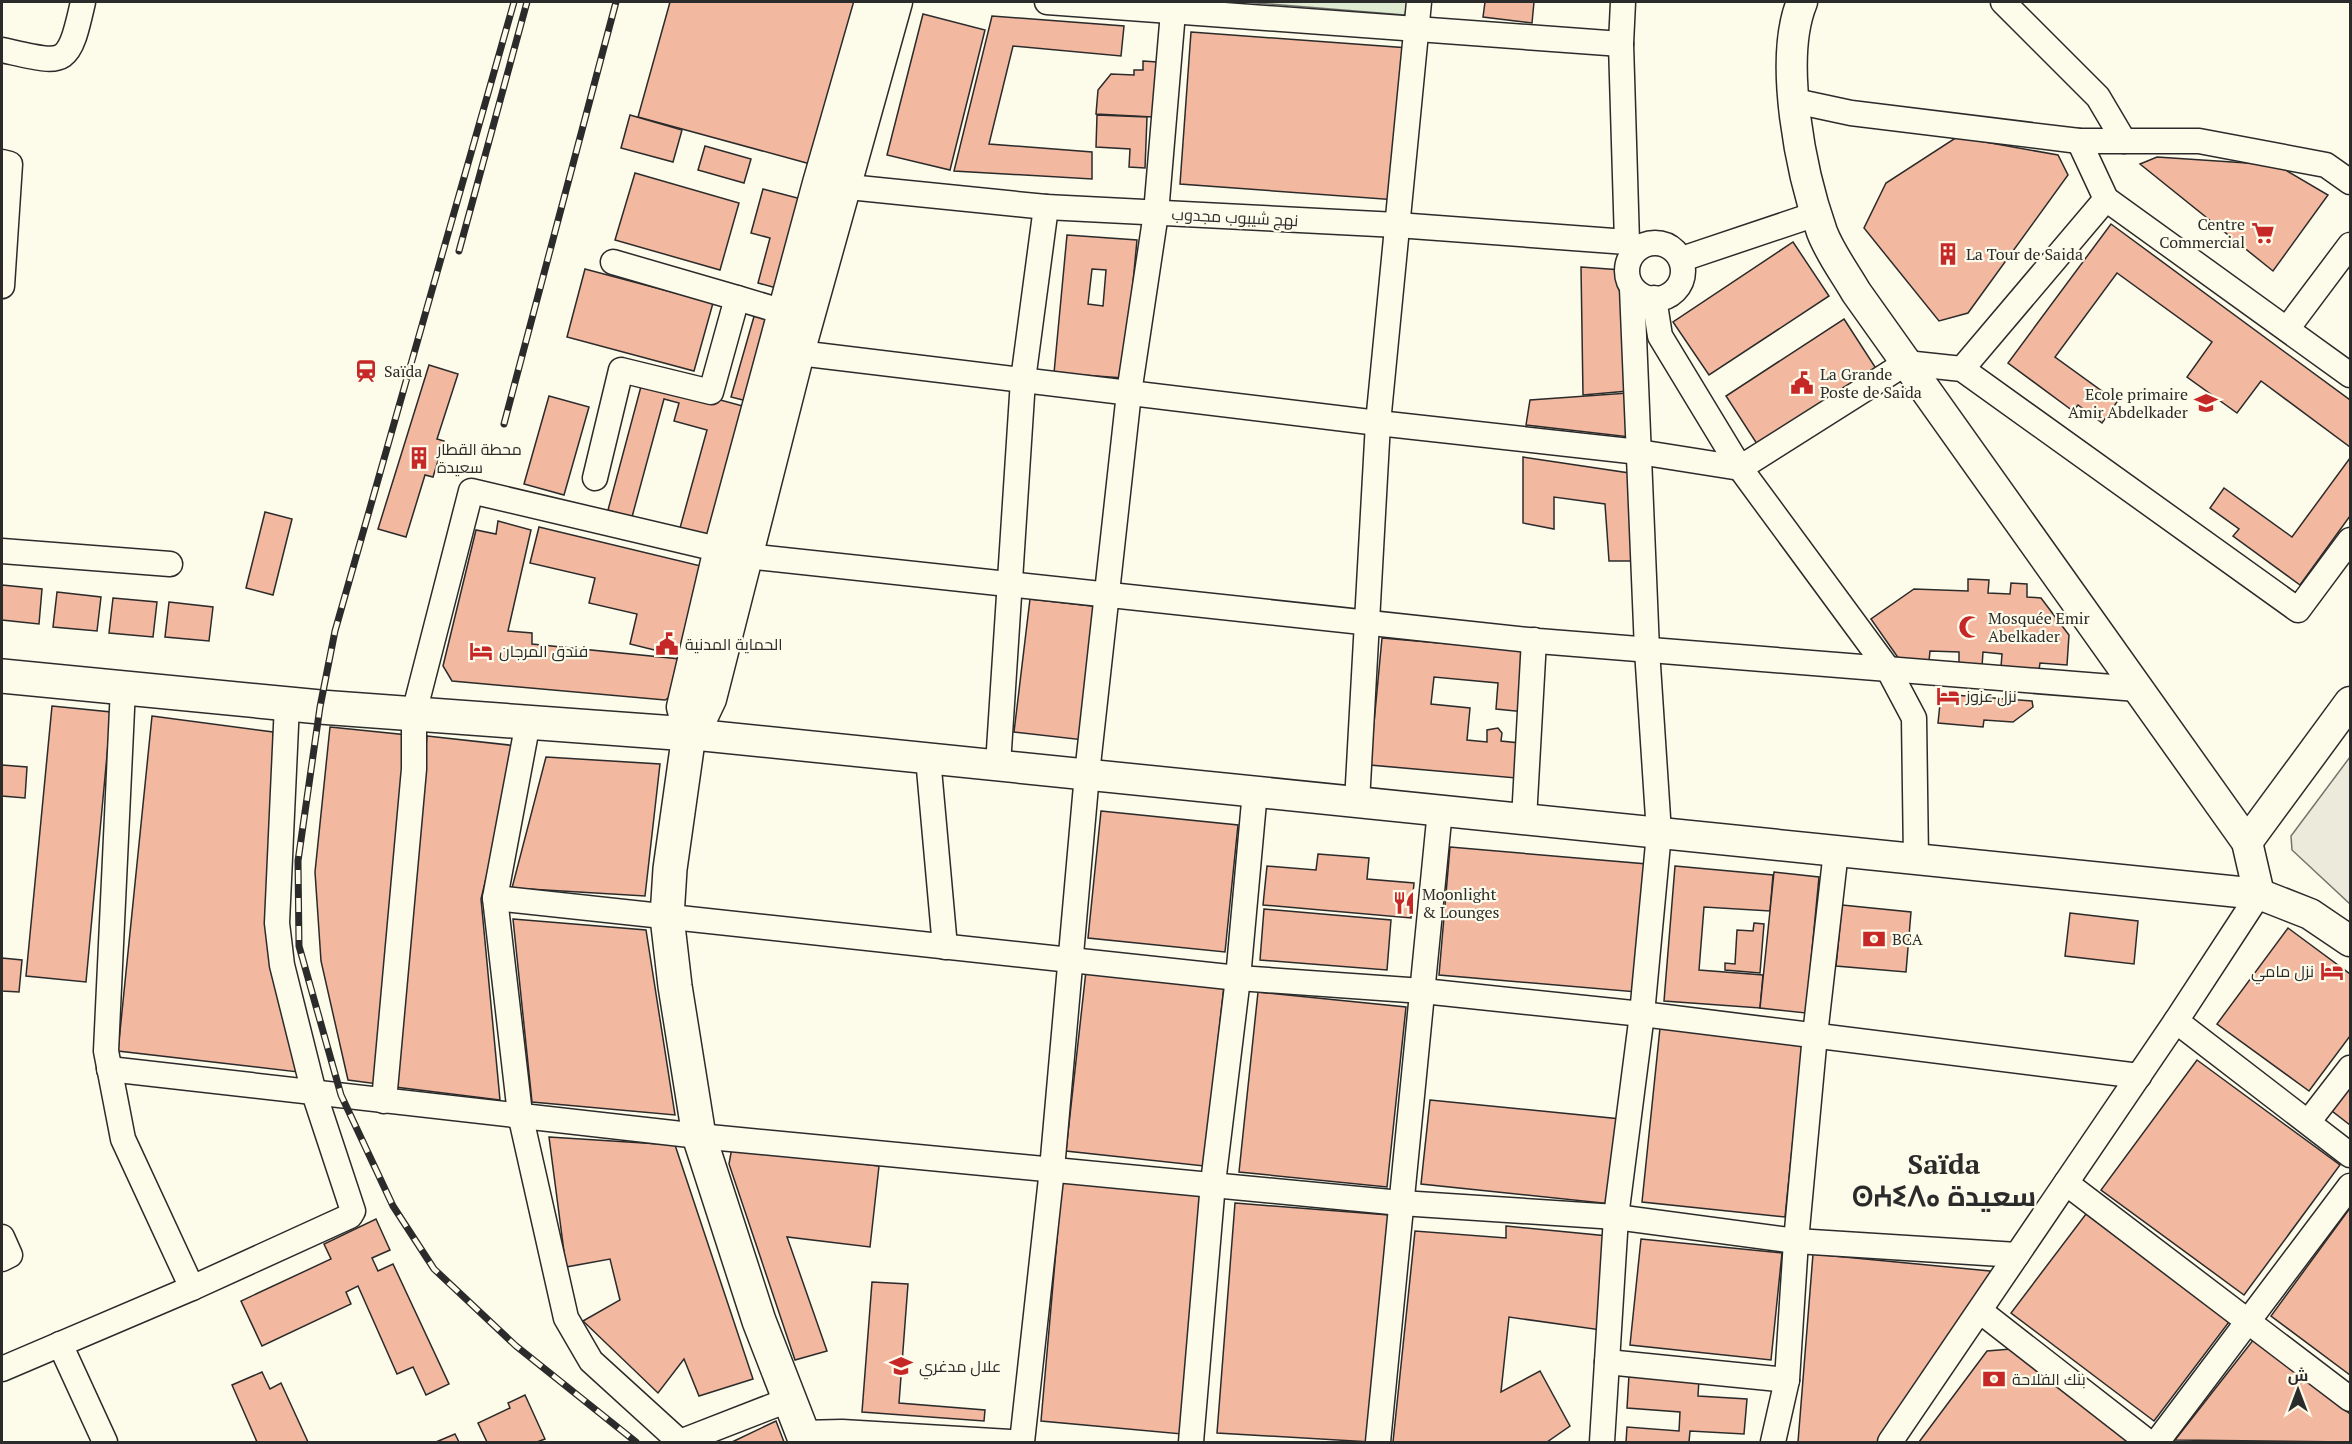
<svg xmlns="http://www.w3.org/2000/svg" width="2352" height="1444" font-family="'PT Serif',Cairo,'Noto Sans Tifinagh',serif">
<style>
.green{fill:#deebd1;stroke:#74746e;stroke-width:1.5}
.parking{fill:#eceadb;stroke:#74746e;stroke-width:1.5}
.building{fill:#f2b8a0;stroke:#2b2b2b;stroke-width:1.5;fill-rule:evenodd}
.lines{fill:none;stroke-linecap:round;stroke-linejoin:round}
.minor-casing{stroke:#2b2b2b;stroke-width:27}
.major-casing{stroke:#2b2b2b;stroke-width:33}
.highway-casing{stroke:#2b2b2b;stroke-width:36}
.minor{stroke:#fdfbea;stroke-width:24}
.major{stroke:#fdfbea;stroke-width:30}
.highway{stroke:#fdfbea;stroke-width:33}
.rail-casing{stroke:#2b2b2b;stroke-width:7}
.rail{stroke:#fdfbea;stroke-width:4.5;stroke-dasharray:14;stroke-linecap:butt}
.labels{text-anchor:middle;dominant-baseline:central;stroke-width:4.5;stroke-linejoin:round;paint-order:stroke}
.street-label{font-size:16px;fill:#2b2b2b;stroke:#fdfbea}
.poi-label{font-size:16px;fill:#2b2b2b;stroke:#fdfbea;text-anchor:start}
.town-label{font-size:28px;font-weight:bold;fill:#2b2b2b;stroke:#fdfbea}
</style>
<rect width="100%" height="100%" fill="#fdfbea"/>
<path class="green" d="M1244 2H1407L1405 15Z"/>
<path class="parking" d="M2350 757V904L2292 850 2291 836Z"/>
<g class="building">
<path d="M670 2H860L814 165 638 117Z"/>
<path d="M1485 2H1534L1532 23 1483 17Z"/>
<path d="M923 14 985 30 950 170 887 155Z"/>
<path d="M992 16 1124 26 1121 56 1013 46 989 144 1092 152V179L954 171Z"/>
<path d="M1191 32 1409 48 1397 200 1180 184Z"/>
<path d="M1143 61 1157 62 1153 117 1096 114 1098 90 1111 74 1134 75V70H1143Z"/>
<path d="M630 115 682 130 673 162 621 148Z"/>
<path d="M1097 115 1147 117 1145 168 1129 167 1130 149 1096 147Z"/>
<path d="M1957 137 2058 155 2068 175 1968 313 1939 321 1864 228 1886 183Z"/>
<path d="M705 146 751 159 744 183 698 170Z"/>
<path d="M2157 157 2277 165 2328 195 2273 271 2140 164Z"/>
<path d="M635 173 739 203 720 270 615 240Z"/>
<path d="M763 189 805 200 780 289 758 283 770 238 751 233Z"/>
<path d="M2111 224 2350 400V447L2261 381 2237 413 2187 377 2212 342 2117 273 2055 357 2117 402 2102 423 2078 405 2073 411 2008 363Z"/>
<path d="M1067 235 1137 240 1124 378 1054 373ZM1092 269 1106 270 1103 306 1088 304Z"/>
<path d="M1793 242 1829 296 1709 375 1673 322Z"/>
<path d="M1581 267 1622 270 1628 391 1583 395Z"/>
<path d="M585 269 713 303 694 371 567 337Z"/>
<path d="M755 313 774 318 751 402 731 397Z"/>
<path d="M1844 319 1877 370 1759 447 1726 396Z"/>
<path d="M429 365 458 374 437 439 444 441 433 477 425 475 406 537 378 529Z"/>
<path d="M643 379 750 408 715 538 680 528 707 430 674 421 679 403 664 399 632 517 608 510Z"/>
<path d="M1628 393 1630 437 1526 425 1530 400Z"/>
<path d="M549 396 589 407 564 495 524 484Z"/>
<path d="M1523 457 1636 474 1641 561H1609L1605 504 1554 497V529L1523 523Z"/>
<path d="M2350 458V516L2300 585 2233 536 2239 529 2210 508 2224 488 2292 537Z"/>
<path d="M265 512 292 519 273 595 246 588Z"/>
<path d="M498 521 531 530 508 631 532 633V644L680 659 671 696 665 700 452 681 443 666 476 530 496 534Z"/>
<path d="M539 527 705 567 683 657 630 644 637 614 589 603 595 578 530 563Z"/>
<path d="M1968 579 1989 580 1988 593 2010 594 2011 583 2027 584V597L2041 598 2069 635 2067 665 2040 663 2039 670 2001 667 2002 654 1983 652 1982 667 1959 665V652L1930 651 1929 661 1899 659 1871 619 1914 589 1968 591Z"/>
<path d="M2 585 42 589 39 624 2 620Z"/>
<path d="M57 592 101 597 97 631 53 627Z"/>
<path d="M113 598 157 602 153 637 109 633Z"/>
<path d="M1030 599 1100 607 1084 740 1014 732Z"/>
<path d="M169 602 213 607 209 641 165 637Z"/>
<path d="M1382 638 1531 651 1525 712 1496 709 1498 683 1434 677 1431 704 1470 708 1467 740 1487 742V730L1498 728 1502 733 1501 741 1520 743 1516 778 1370 765Z"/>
<path d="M1941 694 2032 701 2033 707 2013 722 1984 720 1983 727 1938 723Z"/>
<path d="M52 706 111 712 86 982 26 976Z"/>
<path d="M152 716 273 732 270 941 298 1072 118 1051Z"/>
<path d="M330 727 408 735 378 1084 348 1080 321 961 315 872Z"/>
<path d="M427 736 518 746 481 899 500 1100 395 1087 409 909Z"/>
<path d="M546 757 660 764 645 896 512 888Z"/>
<path d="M2 765 27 767 25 798 2 796Z"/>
<path d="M1101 811 1238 825 1225 952 1088 938Z"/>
<path d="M1450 847 1647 864 1637 992 1439 975Z"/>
<path d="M1318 854 1369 858 1367 879 1414 883 1411 918 1263 905 1267 866 1316 870Z"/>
<path d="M1675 866 1773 875 1770 911 1704 907 1699 970 1763 975 1760 1008 1664 1001Z"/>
<path d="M1774 872 1819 877 1806 1013 1760 1008Z"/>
<path d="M1842 905 1911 912 1906 972 1836 966Z"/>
<path d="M1264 909 1391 920 1387 970 1260 960Z"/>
<path d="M2070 913 2138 921 2134 964 2065 956Z"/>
<path d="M513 919 646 930 675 1115 532 1102Z"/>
<path d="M1754 923 1764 924 1760 973 1725 970V963L1735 964 1737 930 1753 931Z"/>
<path d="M2288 928 2350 974V1036L2309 1091 2217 1024Z"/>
<path d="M2 958 22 960 19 992 2 991Z"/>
<path d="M1086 971 1224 986 1204 1166 1066 1151Z"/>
<path d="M1258 992 1406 1007 1387 1187 1239 1172Z"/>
<path d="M1660 1028 1803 1042 1785 1217 1642 1202Z"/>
<path d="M2197 1060 2340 1165 2244 1295 2101 1190Z"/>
<path d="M2350 1086V1125L2332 1111Z"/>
<path d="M1430 1100 1621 1119 1612 1204 1421 1184Z"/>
<path d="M549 1137 675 1145 753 1379 699 1396 684 1359 658 1393 583 1321 620 1300 610 1259 566 1267Z"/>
<path d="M732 1147 879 1166 870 1247 787 1237 827 1351 795 1360 729 1164Z"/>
<path d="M1062 1182 1203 1195 1182 1434 1041 1421Z"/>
<path d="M1235 1203 1389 1215 1371 1442 1217 1433Z"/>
<path d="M2350 1208V1375L2271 1316Z"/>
<path d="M2086 1214 2229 1322 2154 1421 2011 1313Z"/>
<path d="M376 1219 390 1250 372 1258 378 1271 393 1264 449 1384 426 1395 413 1367 397 1374 358 1286 346 1292 351 1304 262 1346 241 1301 331 1259 324 1244Z"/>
<path d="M1506 1226 1608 1236 1601 1330 1509 1317 1501 1392 1540 1371 1570 1426 1547 1442H1393L1415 1231 1506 1238Z"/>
<path d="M1641 1239 1782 1253 1771 1360 1630 1345Z"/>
<path d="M1813 1254 1990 1271 1993 1277 1880 1442H1798Z"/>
<path d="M872 1282 908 1284 899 1403 985 1410 984 1421 862 1412Z"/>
<path d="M2254 1339 2350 1414V1442L2175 1440Z"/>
<path d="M2011 1349 2135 1442H1919L1987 1351Z"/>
<path d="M262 1372 270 1389 281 1383 308 1442H257L232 1385Z"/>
<path d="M1629 1375 1699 1379 1698 1396 1747 1399 1744 1434 1690 1431 1689 1442H1626L1627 1427 1679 1431 1680 1412 1627 1408Z"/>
<path d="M525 1395 545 1439 537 1442H487L478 1423 510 1408 508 1403Z"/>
<path d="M776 1421 784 1442H732Z"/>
<path d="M455 1434 459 1442H436Z"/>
</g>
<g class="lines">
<g class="minor-casing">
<g id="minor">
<path d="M1047 2 1621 44"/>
<path d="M2003 2 2098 97 2124 141"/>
<path d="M2 50C66 64 68 69 83 2"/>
<path d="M1795 101 1851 113 2079 141H2199L2326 165 2350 182"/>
<path d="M2079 141 2106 199 2350 375"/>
<path d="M2 162 10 164 2 286"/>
<path d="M829 185 1046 207 1397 225 1627 242 1621 44 1623 2"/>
<circle cx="1655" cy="271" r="28"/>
<path d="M1682 259 1816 214"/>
<path d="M737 298 784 312"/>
<path d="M1654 298 1660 336 1740 468 1888 669 1914 718 1916 859"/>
<path d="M2287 329 2350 245"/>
<path d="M782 346 799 353 1378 423 1639 452 1740 468 1906 363 1962 369 2298 610 2350 540"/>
<path d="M1962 369 2106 199"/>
<path d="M595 478 621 370 711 392 737 298 613 262"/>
<path d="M2 551 170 564"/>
<path d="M123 688 106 1051 123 1139 192 1288"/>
<path d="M528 722 495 898 520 1114 566 1318 591 1361 680 1442 788 1400"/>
<path d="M928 758 945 947"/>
<path d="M998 765 1023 380 1046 207"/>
<path d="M1357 802 1378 423 1419 2"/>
<path d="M1524 819 1534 640"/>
<path d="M495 898 1238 978 1423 991 1642 1014 2139 1076"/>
<path d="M2176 1021 2350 1155"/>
<path d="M109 1069 699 1136 1401 1203 1616 1217 1796 1241 2017 1255"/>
<path d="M384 1101 414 769V713L471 491 747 556 1538 641 2137 689"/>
<path d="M2309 1121 2350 1068"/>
<path d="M2066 1183 2350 1399"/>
<path d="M2 1237 10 1255 2 1259"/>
<path d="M1980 1311 2148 1442"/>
<path d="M60 1344 105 1442"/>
<path d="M1607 1362 1787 1380"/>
<path d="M2 1369 192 1288 350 1216 353 1211 314 1093 282 965 277 923 287 704"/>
<path d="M801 1433 842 1432 1010 1442"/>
<path d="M1022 1442 1052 1169 1087 774 1129 393 1156 213 1173 12"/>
<path d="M1191 1442 1213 1183 1238 978 1255 791"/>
<path d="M1378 1442 1440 810"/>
<path d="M1602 1442 1616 1217 1642 1014 1659 833 1647 650 1632 288"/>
<path d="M1773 1442 1787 1380 1796 1241 1815 1035 1836 851"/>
<path d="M1890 1442 2176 1021 2259 894"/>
<path d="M2157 1442 2350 1186"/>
</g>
</g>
<g class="major-casing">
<g id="major">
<path d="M1802 2C1778 60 1801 173 1822 232 1830 253 1845 273 1856 292L2247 842 2259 894"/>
<path d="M689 734 2259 894 2310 914 2350 941"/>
<path d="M689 734 702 718 711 699 799 353 897 2"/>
<path d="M689 734 682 707 719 549 818 183 870 2"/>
<path d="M2247 842 2350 702"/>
</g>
</g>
<g class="highway-casing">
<path id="highway" d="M2 676 320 707 689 734 670 869 667 917 675 986 699 1136 759 1321 806 1442"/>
</g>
<use href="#minor" class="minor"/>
<use href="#major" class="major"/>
<use href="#highway" class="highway"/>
<g class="rail-casing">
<g id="rail">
<path d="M514 2 335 631 320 707 298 861 299 946 341 1095 393 1206 434 1269 516 1346 636 1442"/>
<path d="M459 251 527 2"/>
<path d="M504 424 616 2"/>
</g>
</g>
<use href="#rail" class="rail"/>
</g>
<defs>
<g id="supermarket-bare" transform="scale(1.8)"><path d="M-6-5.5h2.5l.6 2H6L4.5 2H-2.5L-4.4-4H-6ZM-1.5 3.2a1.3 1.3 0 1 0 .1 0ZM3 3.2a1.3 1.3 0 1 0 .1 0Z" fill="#c62828" stroke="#fdfbea" stroke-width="2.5" paint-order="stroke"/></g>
<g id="building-bare" transform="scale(1.8)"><path d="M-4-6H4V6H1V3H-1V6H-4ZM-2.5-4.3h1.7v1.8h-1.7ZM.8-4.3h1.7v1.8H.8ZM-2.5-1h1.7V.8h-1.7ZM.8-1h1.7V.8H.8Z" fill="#c62828" stroke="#fdfbea" stroke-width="2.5" paint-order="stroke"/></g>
<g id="station-bare" transform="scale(1.8)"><path d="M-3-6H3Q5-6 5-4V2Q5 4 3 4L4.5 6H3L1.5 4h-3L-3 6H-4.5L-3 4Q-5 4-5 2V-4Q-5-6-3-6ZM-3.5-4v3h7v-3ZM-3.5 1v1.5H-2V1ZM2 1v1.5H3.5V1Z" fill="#c62828" stroke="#fdfbea" stroke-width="2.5" paint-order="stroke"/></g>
<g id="civic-bare" transform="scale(1.8)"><path d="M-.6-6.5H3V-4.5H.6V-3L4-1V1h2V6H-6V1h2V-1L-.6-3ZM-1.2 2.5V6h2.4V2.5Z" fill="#c62828" stroke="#fdfbea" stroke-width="2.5" paint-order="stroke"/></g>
<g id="school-bare" transform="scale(1.8)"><path d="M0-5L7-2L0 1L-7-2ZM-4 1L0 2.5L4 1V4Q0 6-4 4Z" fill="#c62828" stroke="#fdfbea" stroke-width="2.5" paint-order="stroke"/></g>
<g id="mosque-bare" transform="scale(1.8)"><path d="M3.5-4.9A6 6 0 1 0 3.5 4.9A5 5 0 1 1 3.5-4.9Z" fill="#c62828" stroke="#fdfbea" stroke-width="2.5" paint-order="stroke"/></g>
<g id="hotel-bare" transform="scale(1.8)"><path d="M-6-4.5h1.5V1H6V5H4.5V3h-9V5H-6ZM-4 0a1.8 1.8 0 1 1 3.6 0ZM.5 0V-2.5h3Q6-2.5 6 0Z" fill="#c62828" stroke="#fdfbea" stroke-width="2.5" paint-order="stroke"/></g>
<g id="restaurant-bare" transform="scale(1.8)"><path d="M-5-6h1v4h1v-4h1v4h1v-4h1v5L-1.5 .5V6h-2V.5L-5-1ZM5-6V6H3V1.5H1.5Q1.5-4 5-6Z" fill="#c62828" stroke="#fdfbea" stroke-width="2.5" paint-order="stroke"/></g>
<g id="bank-bare" transform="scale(1.8)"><path d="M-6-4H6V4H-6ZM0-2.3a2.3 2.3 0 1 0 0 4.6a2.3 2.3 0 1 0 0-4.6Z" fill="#c62828" stroke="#fdfbea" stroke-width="2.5" paint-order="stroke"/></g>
</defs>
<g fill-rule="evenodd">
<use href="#supermarket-bare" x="2263" y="233"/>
<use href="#building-bare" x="1948" y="254"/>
<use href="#station-bare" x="366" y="371"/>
<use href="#civic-bare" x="1802" y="383"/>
<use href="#school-bare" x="2206" y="403"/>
<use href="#building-bare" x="419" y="458"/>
<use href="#mosque-bare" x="1970" y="627"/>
<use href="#civic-bare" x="667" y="644"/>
<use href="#hotel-bare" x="481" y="651"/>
<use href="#hotel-bare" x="1948" y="696"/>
<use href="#restaurant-bare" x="1404" y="903"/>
<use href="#bank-bare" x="1874" y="939"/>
<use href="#hotel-bare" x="2332" y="971"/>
<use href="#school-bare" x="901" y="1366"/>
<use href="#bank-bare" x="1994" y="1379"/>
</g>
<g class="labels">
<g class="street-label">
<text transform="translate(1235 217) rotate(3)">نهج شيبوب مجدوب</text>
</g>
<g class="poi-label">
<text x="2245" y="224" text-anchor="end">Centre<tspan x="2245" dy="18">Commercial</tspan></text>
<text x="1966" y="254">La Tour de Saida</text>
<text x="384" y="371">Saïda</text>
<text x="1820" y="374">La Grande<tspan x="1820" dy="18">Poste de Saida</tspan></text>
<text x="2188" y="394" text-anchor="end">Ecole primaire<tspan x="2188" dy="18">Amir Abdelkader</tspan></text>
<text x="437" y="449">محطة القطار<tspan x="437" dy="18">سعيدة</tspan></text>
<text x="1988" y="618">Mosquée Emir<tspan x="1988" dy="18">Abelkader</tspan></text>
<text x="685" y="644">الحماية المدنية</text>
<text x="499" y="651">فندق المرجان</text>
<text x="1966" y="696">نزل عزوز</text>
<text x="1422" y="894">Moonlight<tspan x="1422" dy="18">&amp; Lounges</tspan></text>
<text x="1892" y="939">BCA</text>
<text x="2314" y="971" text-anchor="end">نزل مامي</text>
<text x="919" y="1366">علال مدغري</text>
<text x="2012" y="1379">بنك الفلاحة</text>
</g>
<g class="town-label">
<text x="1944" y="1163">Saïda<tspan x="1944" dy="32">ⵙⵄⵉⴷⴰ سعيدة</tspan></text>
</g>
</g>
<rect width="2352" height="1444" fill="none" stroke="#2b2b2b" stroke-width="6"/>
<g transform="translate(2298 1390)" stroke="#fdfbea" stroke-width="4.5" paint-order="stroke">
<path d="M0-4.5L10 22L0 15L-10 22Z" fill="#2b2b2b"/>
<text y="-9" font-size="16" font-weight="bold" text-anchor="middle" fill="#2b2b2b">ش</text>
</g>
</svg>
